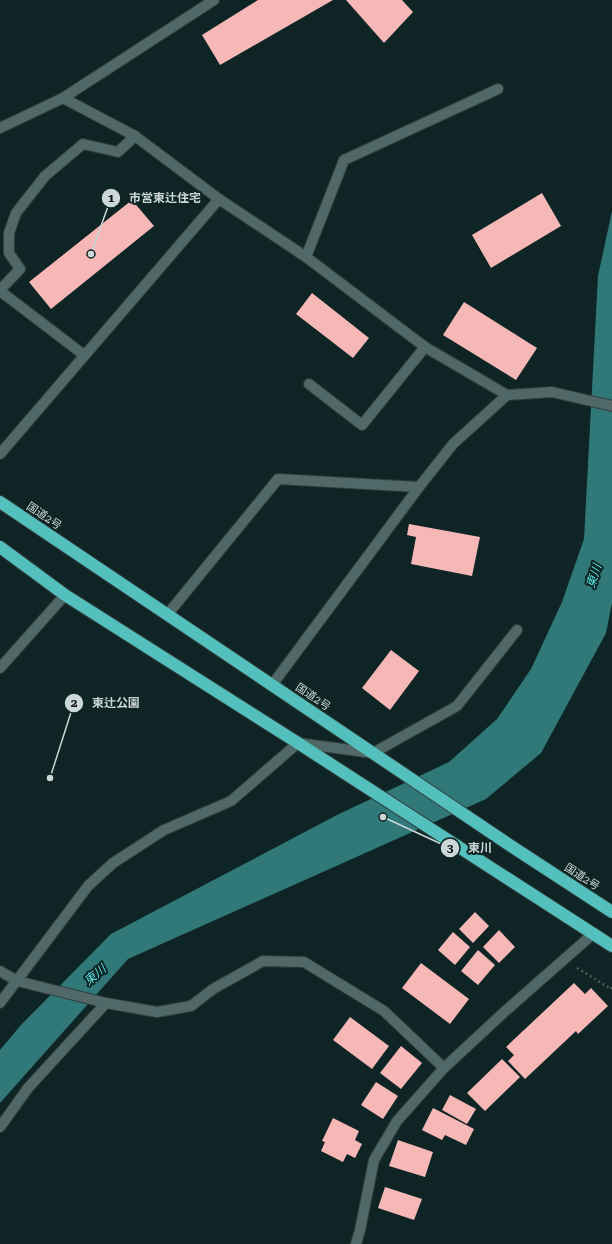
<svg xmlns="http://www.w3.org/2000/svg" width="612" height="1244" font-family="'Roboto Serif','Noto Sans JP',serif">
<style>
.water{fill:#307978}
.building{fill:#f5b8b7}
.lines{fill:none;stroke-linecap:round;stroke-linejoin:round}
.street-casing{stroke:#313e3d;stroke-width:12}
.highway-casing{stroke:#313e3d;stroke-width:14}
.path{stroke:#4a5d5d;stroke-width:2.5;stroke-dasharray:2 3;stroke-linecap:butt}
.street{stroke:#506867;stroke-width:10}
.highway{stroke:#53c0be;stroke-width:12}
.labels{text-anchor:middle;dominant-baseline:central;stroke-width:4;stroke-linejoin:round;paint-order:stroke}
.street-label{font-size:11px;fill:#cbd8d7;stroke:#0f2424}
.water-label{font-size:12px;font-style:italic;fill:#5be7e5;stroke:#0f2424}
.leader{fill:none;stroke:#cbd8d7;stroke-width:1.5}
.callout-dot{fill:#cbd8d7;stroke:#0f2424;stroke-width:1.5}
.mark-label{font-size:12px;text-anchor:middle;font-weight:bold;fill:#111}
.callout-label{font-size:12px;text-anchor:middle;font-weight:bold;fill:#cbd8d7;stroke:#0f2424;stroke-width:4;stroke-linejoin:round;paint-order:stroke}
</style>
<rect width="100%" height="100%" fill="#0f2424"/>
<path class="water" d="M612 211V603L606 633 541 753 486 799 128 959 0 1103V1050L21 1025 111 934 337 815 449 762 497 719 531 669 562 602 584 539 598 276Z"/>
<g class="building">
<path d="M258 0H333L220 65 202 35Z"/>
<path d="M346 0H402L413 12 384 43Z"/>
<path d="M542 193 561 226 491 268 472 235Z"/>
<path d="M132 200 154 226 51 309 29 282Z"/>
<path d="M312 293 369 338 353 358 296 314Z"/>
<path d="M464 302 537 348 516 380 443 335Z"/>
<path d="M409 524 480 537 472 576 411 564 416 537 407 535Z"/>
<path d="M391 650 419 671 390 710 362 688Z"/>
<path d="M475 912 489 926 473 943 459 929Z"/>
<path d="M499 930 515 947 499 963 483 947Z"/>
<path d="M453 932 470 947 455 965 438 950Z"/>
<path d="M478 950 495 965 478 985 461 971Z"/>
<path d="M421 963 469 999 450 1024 402 988Z"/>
<path d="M574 983 585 994 591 988 608 1006 578 1034 576 1031 525 1079 508 1061 514 1055 506 1047Z"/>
<path d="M350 1017 389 1046 372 1069 333 1040Z"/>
<path d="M401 1046 422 1063 401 1089 380 1073Z"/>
<path d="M502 1059 520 1077 485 1111 467 1093Z"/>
<path d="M376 1082 398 1096 383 1119 361 1105Z"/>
<path d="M450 1095 476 1109 467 1124 442 1110Z"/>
<path d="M433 1108 474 1129 466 1145 445 1135 442 1140 422 1130Z"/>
<path d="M333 1118 359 1131 355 1140 362 1144 355 1158 347 1154 343 1162 321 1151 325 1142 322 1141Z"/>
<path d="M398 1140 433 1152 425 1177 389 1166Z"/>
<path d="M385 1187 422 1199 414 1220 378 1208Z"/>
</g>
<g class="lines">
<g class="street-casing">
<g id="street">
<path d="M63 98 135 136 219 199 306 257 425 347 507 395 552 392 612 406"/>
<path d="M0 128 63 98 214 0"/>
<path d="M306 257 344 160 498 89"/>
<path d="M0 290 20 269 9 253V233L16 213 45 176 83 144 118 152 135 136"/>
<path d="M0 291 84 355"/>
<path d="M309 384 362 425 425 347"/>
<path d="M0 454 219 199"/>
<path d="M167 615 278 479 419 487"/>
<path d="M0 668 65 595"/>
<path d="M272 685 419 487 453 444 507 395"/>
<path d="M0 971 17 981 106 1003 157 1012 191 1006 213 989 263 961 304 962 384 1011 444 1068"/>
<path d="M0 1003 88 886 113 863 164 830 231 801 298 743 373 753 457 706 517 630"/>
<path d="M0 1127 28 1088 106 1003"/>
<path d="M356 1244 360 1230 374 1160 397 1121 444 1068 502 1014 594 933"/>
</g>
</g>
<g class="highway-casing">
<g id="highway">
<path d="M0 502 508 844 612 912"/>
<path d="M0 547 65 595 298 743 612 946"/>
</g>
</g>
<path class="path" d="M577 968 611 989 612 987"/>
<use href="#street" class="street"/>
<use href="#highway" class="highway"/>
</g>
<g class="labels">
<g class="street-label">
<text transform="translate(44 516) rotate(34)">国道2号</text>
<text transform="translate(313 697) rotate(34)">国道2号</text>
<text transform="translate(582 877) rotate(33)">国道2号</text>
</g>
<g class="water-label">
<text transform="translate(594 576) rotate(-72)">東川</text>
<text transform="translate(95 975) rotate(-39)">東川</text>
</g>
</g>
<path class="leader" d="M91 254L111 198M50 778L74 703M383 817L450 848"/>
<g class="callout-dot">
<circle cx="91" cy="254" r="4"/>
<circle cx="50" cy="778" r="4"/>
<circle cx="383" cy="817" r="4"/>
<circle cx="111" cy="198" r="10"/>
<circle cx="74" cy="703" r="10"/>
<circle cx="450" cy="848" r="10"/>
</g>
<g class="mark-label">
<text x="111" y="202">1</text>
<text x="74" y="707">2</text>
<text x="450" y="852">3</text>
</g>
<g class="callout-label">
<text x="165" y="202">市営東辻住宅</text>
<text x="116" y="707">東辻公園</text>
<text x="480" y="852">東川</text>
</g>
</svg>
